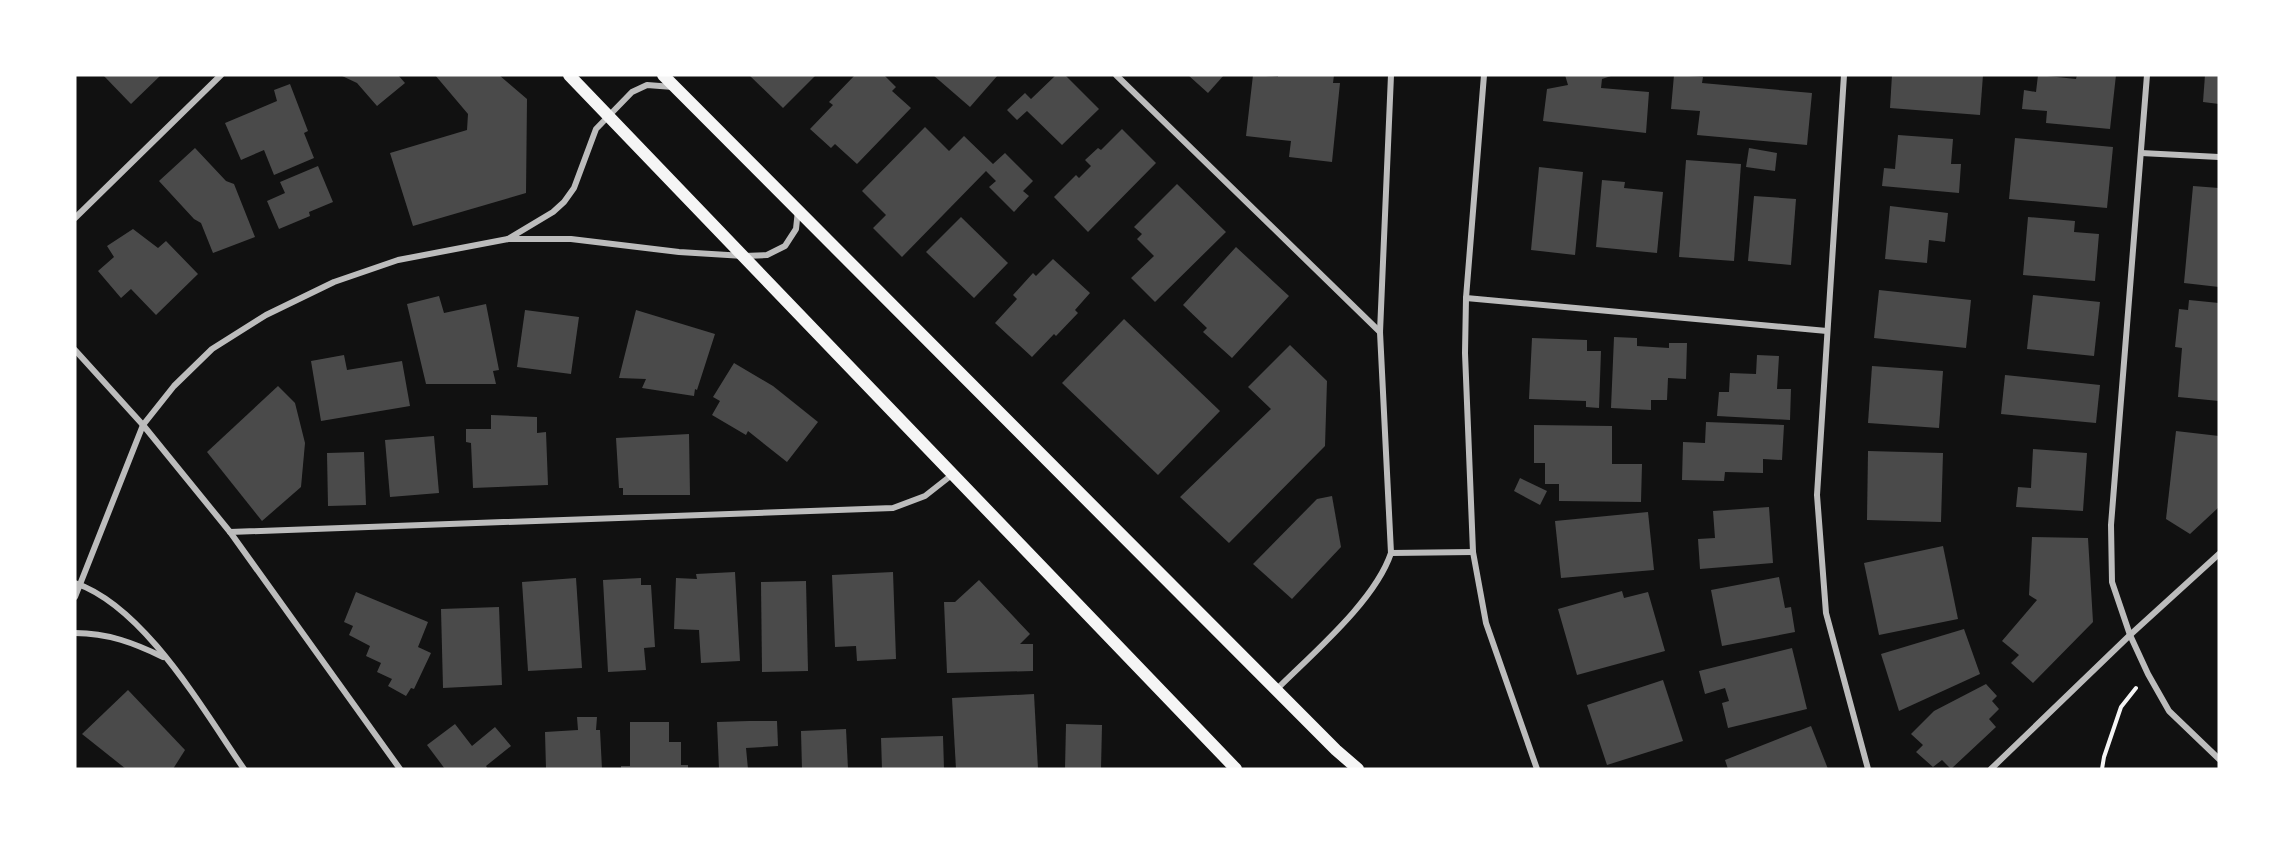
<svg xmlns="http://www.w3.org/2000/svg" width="2294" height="844" font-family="'Roboto Condensed',sans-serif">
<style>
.building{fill:#4a4a4a}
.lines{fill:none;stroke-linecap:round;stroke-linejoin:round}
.path{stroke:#f5f5f5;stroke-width:4}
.minor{stroke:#bcbcbc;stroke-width:6}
.secondary{stroke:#f5f5f5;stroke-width:12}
</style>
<rect width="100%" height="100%" fill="#111"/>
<g class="building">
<path d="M103 75H161L131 104Z"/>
<path d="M340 75H398L405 83 377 106 357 83Z"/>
<path d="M435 75H499L527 99 526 193 413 226 390 153 467 130 468 114Z"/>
<path d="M749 75H816L783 108Z"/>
<path d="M855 75H884L896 87 892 91 911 108 857 164 835 144 831 148 810 129 833 105 829 102Z"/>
<path d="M933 75H998L970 107Z"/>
<path d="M1056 75H1065L1099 109 1062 145 1027 111 1017 120 1007 110 1025 93 1031 99Z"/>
<path d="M1188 75H1224L1208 93Z"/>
<path d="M1253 75 1278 77V75H1334L1333 83H1340L1332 162 1289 157 1291 141 1246 136Z"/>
<path d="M1565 75H1614L1602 79 1601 88 1649 92 1646 133 1543 121 1547 89 1568 85Z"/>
<path d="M1674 75 1703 77 1702 83 1812 93 1807 145 1697 135 1700 111 1671 109Z"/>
<path d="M1892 75H1983L1980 115 1890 108Z"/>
<path d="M2038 75 2076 79 2077 75H2116L2110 129 2046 123 2047 111 2022 109 2024 90 2036 92Z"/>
<path d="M2205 75H2219V104L2203 102Z"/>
<path d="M290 84 308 131 304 133 314 158 274 175 264 150 241 160 225 123 277 101 274 90Z"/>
<path d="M925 127 949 151 964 136 993 164 1005 153 1033 181 1023 191 1029 196 1014 212 989 187 996 181 986 171 902 257 873 228 886 215 862 191Z"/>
<path d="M1122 129 1156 163 1088 232 1054 197 1076 175 1079 178 1091 166 1085 160 1098 148 1101 150Z"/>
<path d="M1898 135 1953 139 1951 164H1961L1959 193 1882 186 1884 168 1895 169Z"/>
<path d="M2015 138 2113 147 2107 208 2009 199Z"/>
<path d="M195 148 226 181 234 184 255 237 213 253 201 223 194 219 159 181Z"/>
<path d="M1749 148 1777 153 1775 171 1746 167Z"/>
<path d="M1686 160 1741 164 1734 261 1679 257Z"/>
<path d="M318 166 333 202 309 212 310 216 279 229 267 201 285 193 280 182Z"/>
<path d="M1539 167 1583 172 1575 255 1531 250Z"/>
<path d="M1602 180 1625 182 1624 188 1663 192 1657 253 1596 247Z"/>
<path d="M1177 184 1226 232 1155 302 1131 278 1154 256 1137 239 1142 234 1134 227Z"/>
<path d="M2193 186 2219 188V287L2184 283Z"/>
<path d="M1754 196 1796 199 1791 265 1748 261Z"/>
<path d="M1890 206 1948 213 1945 242 1929 240 1927 263 1885 259Z"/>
<path d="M961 217 1008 263 974 298 926 252Z"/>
<path d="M2028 217 2075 221 2074 232 2099 234 2095 281 2023 275Z"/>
<path d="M133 229 158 248 166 241 198 274 156 315 131 289 121 298 98 271 114 257 107 246Z"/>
<path d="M1236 247 1289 296 1232 358 1203 332 1207 328 1183 305Z"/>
<path d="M1053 259 1090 293 1075 310 1078 313 1056 336 1054 334 1032 357 995 323 1017 299 1013 295 1033 273 1036 276Z"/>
<path d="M1879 290 1971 300 1966 348 1874 338Z"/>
<path d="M2033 295 2100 302 2094 356 2027 349Z"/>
<path d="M439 296 444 313 486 304 499 370 493 371 496 384H426L407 304Z"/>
<path d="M2189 300 2219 303V401L2178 397 2182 348 2175 347 2179 309 2188 310Z"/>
<path d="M525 310 579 317 571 374 517 367Z"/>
<path d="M636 310 715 334 697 390 695 389 694 396 642 388 646 379 619 378Z"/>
<path d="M1124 319 1220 411 1158 475 1062 383Z"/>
<path d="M1614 337 1637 338V346L1669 348V343H1687L1686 379 1668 378 1667 400H1651V410L1611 408Z"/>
<path d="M1532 338 1587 340V351H1601L1599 408 1586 407V401L1529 399Z"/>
<path d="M1290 345 1327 381 1325 446 1229 543 1180 497 1271 409 1248 387Z"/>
<path d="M344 355 347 370 402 361 410 406 321 421 311 361Z"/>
<path d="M1757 355 1779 356 1777 389H1791L1790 420 1717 416 1719 392H1729L1730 373 1756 374Z"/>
<path d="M734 363 773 386 818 422 787 462 748 431 746 435 712 415 720 401 713 397Z"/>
<path d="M1872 366 1943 371 1939 428 1868 423Z"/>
<path d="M2005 375 2100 385 2096 423 2001 414Z"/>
<path d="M278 386 295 403 305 443 301 487 262 521 207 452Z"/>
<path d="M491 415 537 417V433L546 432 548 485 473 488 471 443 466 442V429H491Z"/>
<path d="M1706 422 1784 425 1782 460 1763 459V473L1725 472 1724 481 1682 480 1683 442 1705 443Z"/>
<path d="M1534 425 1612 426V464H1642L1641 502 1559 501V484H1545V463H1534Z"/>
<path d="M2176 431 2219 436V507L2190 534 2166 519Z"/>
<path d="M689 434 690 495H623V488H619L616 438Z"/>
<path d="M434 436 439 493 390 497 385 440Z"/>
<path d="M2033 449 2087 453 2083 511 2016 507 2018 487 2031 488Z"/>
<path d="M1868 451 1943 453 1941 522 1867 520Z"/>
<path d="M364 452 366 505 328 506 327 453Z"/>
<path d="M1520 478 1547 491 1540 505 1514 491Z"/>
<path d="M1332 496 1341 547 1292 599 1253 564 1317 499Z"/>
<path d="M1769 507 1773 563 1700 569 1698 539 1715 538 1713 511Z"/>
<path d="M1648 512 1654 570 1561 578 1555 521Z"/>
<path d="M2032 537 2088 538 2093 622 2033 683 2011 663 2019 655 2002 641 2037 600 2029 595Z"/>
<path d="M1943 546 1958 619 1879 635 1864 563Z"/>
<path d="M735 572 740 661 701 663 699 630 674 629 676 578 697 579 696 574Z"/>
<path d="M893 572 896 659 857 661 856 646 835 647 832 575Z"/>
<path d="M1779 577 1785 608 1791 607 1795 632 1722 646 1711 590Z"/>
<path d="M576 578 582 668 528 671 522 582Z"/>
<path d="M641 578V585H651L655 647 644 648 646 670 608 672 603 580Z"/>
<path d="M979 580 1030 634 1020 644H1033V671L947 673 944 602H955Z"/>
<path d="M806 581 808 671 762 672 761 582Z"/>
<path d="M1622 591 1624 598 1648 592 1665 651 1577 675 1558 609Z"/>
<path d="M356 592 428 622 418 647 431 653 414 689 411 688 406 696 388 686 392 679 377 672 381 663 366 656 370 646 349 635 353 626 344 622Z"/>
<path d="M499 607 502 685 443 688 441 609Z"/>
<path d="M1964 629 1980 674 1899 711 1881 654Z"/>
<path d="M1792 648 1807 709 1728 728 1722 703 1729 701 1725 688 1705 694 1699 671Z"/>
<path d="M1663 680 1683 741 1607 765 1587 705Z"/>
<path d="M1986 684 1997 696 1992 701 1999 709 1989 719 1996 727 1951 769 1942 760 1933 767 1916 752 1923 745 1911 734 1934 711Z"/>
<path d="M128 690 185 750 173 769H126L82 734Z"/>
<path d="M1034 694 1038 769H956L952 698Z"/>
<path d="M577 717H597L596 730H600L602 769H546L545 732 578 730Z"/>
<path d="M749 721H777L778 746 746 748 748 769H719L717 722Z"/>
<path d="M630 722H669V742H681V765H688V769H621V766H630Z"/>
<path d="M455 724 472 746 495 727 511 746 486 766 488 769H445L427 745Z"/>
<path d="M1066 724 1102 725 1101 769H1065Z"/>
<path d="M1811 726 1828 769H1728L1725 760Z"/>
<path d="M846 729 848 769H802L801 731Z"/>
<path d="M943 736 944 769H882L881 738Z"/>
</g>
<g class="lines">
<path class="path" d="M2102 769 2104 757 2121 707 2136 688"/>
<g class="minor">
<path d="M1116 75 1380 332"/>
<path d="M1484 75 1466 298 1465 353 1473 552 1486 623 1537 769"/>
<path d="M1844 75 1817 495 1826 613 1868 769"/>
<path d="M2147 75 2111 525 2112 582 2130 635 2148 674 2169 711 2219 759"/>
<path d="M2141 153 2219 157"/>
<path d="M75 218 221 75"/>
<path d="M508 239 553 212 564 202 574 188 596 129 632 92 647 85 673 87"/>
<path d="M1466 298 1827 331"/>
<path d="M75 350 143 425 230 532 400 769"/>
<path d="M230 532 893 508 925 496 953 474"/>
<path d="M1391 553 1473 552"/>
<path d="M75 583C145 607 203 710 244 769"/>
<path d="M75 597 143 425 174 386 212 349 266 315 334 282 398 260 508 239H571L679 252 744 256 767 255 785 246 796 229 798 210"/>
<path d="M75 633C108 633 134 643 163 657"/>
<path d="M1276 690C1313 653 1375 601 1391 553L1380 332 1391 75"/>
<path d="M1991 769 2130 635 2219 554"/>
</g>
<g class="secondary">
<path d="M569 75 1236 769"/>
<path d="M663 75 1336 750 1358 769"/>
</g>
</g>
<rect width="2294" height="844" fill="none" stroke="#ffffff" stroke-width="153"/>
</svg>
